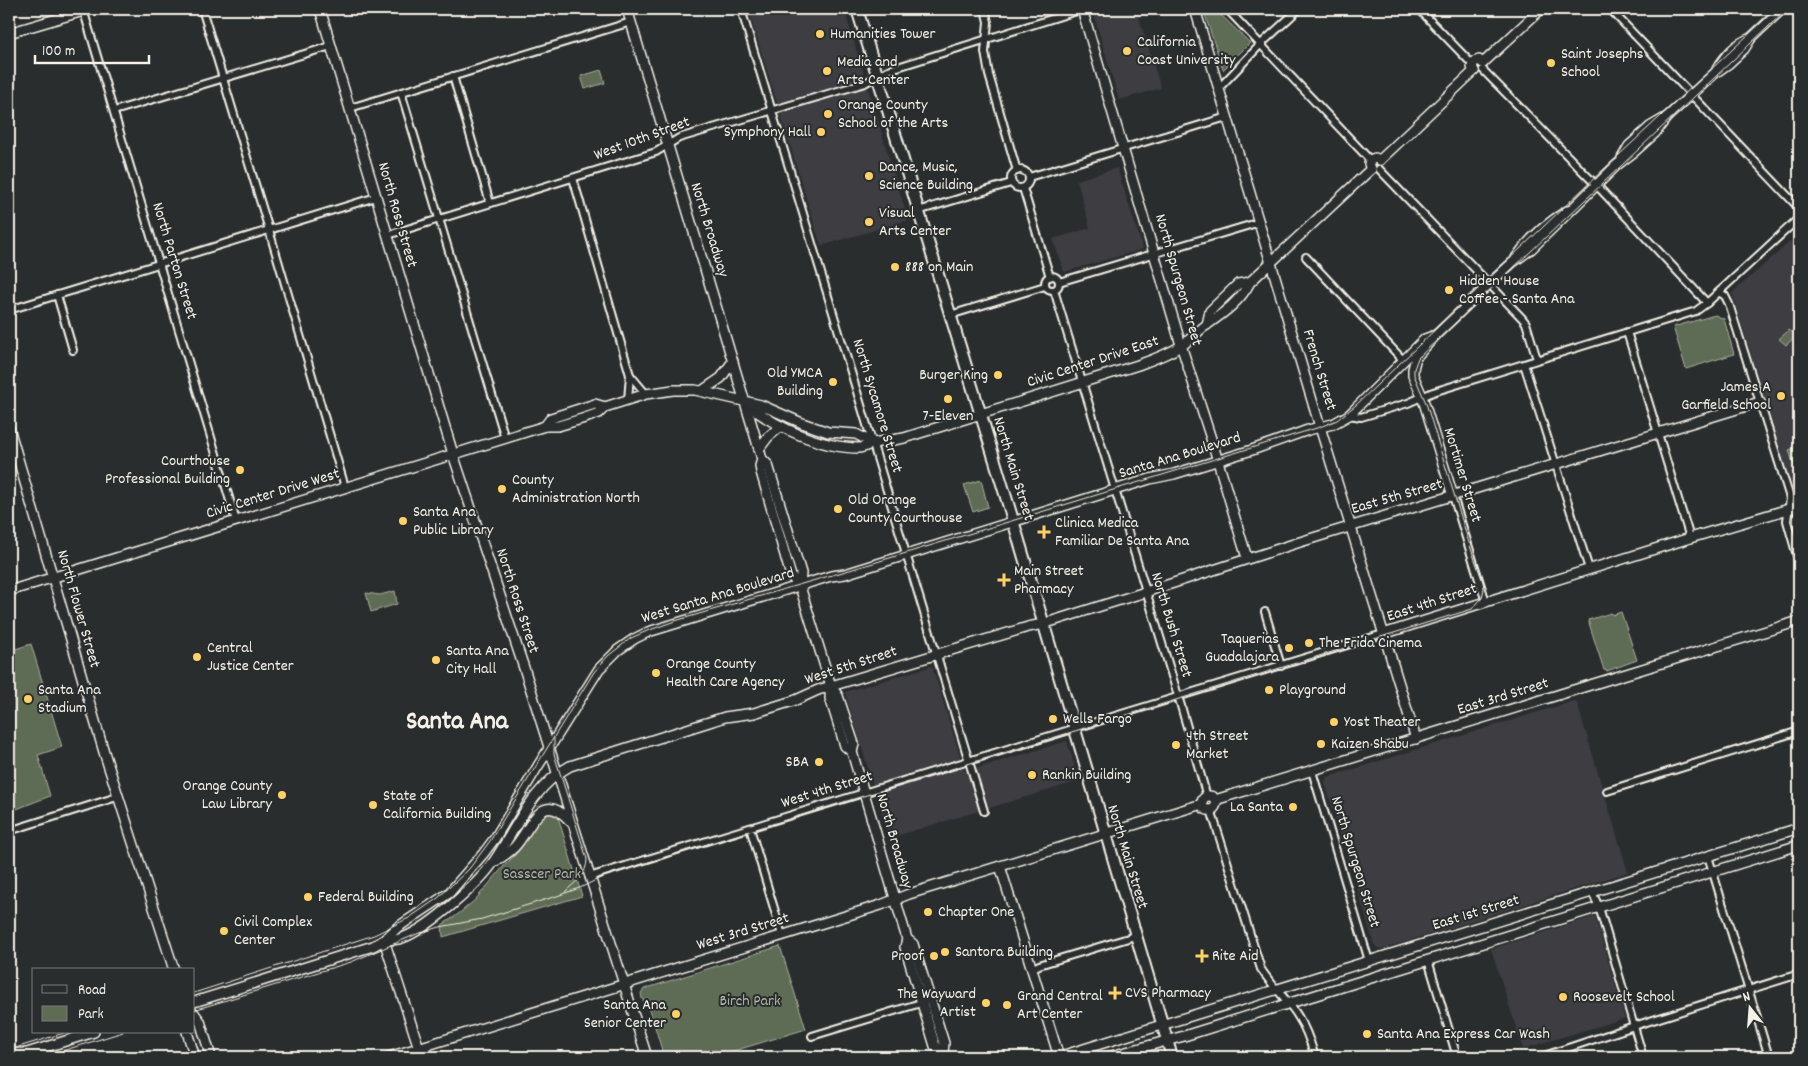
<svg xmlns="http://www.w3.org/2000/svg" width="1808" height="1066" font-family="Dekko,sans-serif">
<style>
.built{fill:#3e3d43}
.green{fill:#5f6c54;stroke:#aaae9e}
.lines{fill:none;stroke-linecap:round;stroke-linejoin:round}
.street-casing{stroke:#f4f1e8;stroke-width:10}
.secondary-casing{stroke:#f4f1e8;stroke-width:12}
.primary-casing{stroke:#f4f1e8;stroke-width:14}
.street{stroke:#2a2d2e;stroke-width:6}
.secondary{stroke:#2a2d2e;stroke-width:9}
.primary{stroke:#2a2d2e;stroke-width:10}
.tram{stroke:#f4f1e8;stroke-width:1}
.poi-dot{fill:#ffd166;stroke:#2a2d2e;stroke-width:2}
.labels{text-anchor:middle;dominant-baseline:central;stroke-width:4;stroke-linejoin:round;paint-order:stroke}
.poi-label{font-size:16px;fill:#f4f1e8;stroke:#2a2d2e;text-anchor:start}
.street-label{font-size:16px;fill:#f4f1e8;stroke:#2a2d2e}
.park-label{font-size:16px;fill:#b1b5a5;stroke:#2a2d2e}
.town-label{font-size:26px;font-weight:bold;fill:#f4f1e8;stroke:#2a2d2e}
</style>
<rect width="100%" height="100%" fill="#2a2d2e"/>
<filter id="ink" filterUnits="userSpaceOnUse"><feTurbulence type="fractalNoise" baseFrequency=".02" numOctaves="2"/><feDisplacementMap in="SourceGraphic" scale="10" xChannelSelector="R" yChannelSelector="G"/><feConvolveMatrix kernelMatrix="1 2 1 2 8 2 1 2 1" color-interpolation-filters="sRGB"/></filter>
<g filter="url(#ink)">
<g class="built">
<path d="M748 9H844L908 220 821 246Z"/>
<path d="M1114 9H1136L1161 88 1119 100 1094 15Z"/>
<path d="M1117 168 1143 249 1064 272 1053 239 1090 228 1077 180Z"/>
<path d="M1799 234V498L1796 499 1732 293Z"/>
<path d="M932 666 965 772 1067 741 1079 781 889 838 845 692Z"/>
<path d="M1574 701 1577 703 1628 872 1383 949 1377 948 1374 944 1325 783 1326 779 1328 777Z"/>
<path d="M1595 916 1625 1018 1523 1049 1491 949Z"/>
</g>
<g class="green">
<path d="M1203 9H1215L1250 43 1223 70Z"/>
<path d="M601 70 605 83 585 89 581 76Z"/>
<path d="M1715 315 1724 319 1734 354 1686 369 1673 327Z"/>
<path d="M1789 330 1796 336 1786 345 1779 339Z"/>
<path d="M1799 447V482L1789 450Z"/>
<path d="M981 480 988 507 973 512 964 485Z"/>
<path d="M395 591 397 604 371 612 366 593 380 595Z"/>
<path d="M1621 612 1637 660 1607 671 1604 670 1588 620 1611 613 1612 615Z"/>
<path d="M31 644 62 747 38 755 50 796 9 812V651Z"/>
<path d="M550 813 558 817 582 896 443 937 442 925 457 915 475 900 505 865 516 854 542 815Z"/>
<path d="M780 946 806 1029 714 1057H664L652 1017 646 1004 642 999 641 993 644 989Z"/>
</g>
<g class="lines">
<g class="street-casing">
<g id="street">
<path d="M83 9 236 521"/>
<path d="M202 9 269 230 345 487"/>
<path d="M741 9 984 811"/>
<path d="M985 9 988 22 985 52 989 75 1017 171"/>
<path d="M1227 9 1370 160"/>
<path d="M1419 9 1472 64"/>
<path d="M1610 9 1799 208"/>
<path d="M1483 70 1603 192 1707 303"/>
<path d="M453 76 490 203"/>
<path d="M1219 88 1261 44 1299 9"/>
<path d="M401 92 505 438"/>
<path d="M350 108 631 22"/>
<path d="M114 111 331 46"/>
<path d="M1379 169 1522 318 1526 323 1537 359"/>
<circle cx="1020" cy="179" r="9"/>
<path d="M1029 177 1227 117"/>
<path d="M573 178 630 375 628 400"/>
<path d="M1023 188 1050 277"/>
<path d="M918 211 1011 183"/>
<path d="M388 235 656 152 679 138 865 83 888 70 1083 9"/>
<path d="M1306 257 1403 360"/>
<circle cx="1052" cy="283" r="7"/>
<path d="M1059 282 1260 222"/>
<path d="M1054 290 1179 699 1207 797"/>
<path d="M1719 292 1725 296 1729 304 1790 498 1787 521 1799 563"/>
<path d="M57 295 73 350"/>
<path d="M9 310 376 197"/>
<path d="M950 315 1045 286"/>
<path d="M1627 332 1690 538"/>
<path d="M1524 364 1589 569"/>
<path d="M630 375 646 394"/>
<path d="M1349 415 1361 417 1408 403 1433 392 1696 311 1707 303 1799 218"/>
<path d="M1453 496 1486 602"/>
<path d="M1265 612 1281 666"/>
<path d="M1312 771 1369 961"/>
<path d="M1607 791 1799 731"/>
<path d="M1211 810 1261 969C1272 987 1289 1000 1299 1018 1307 1030 1311 1044 1315 1057"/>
<path d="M750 828 782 935"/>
<path d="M9 831 117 797"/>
<path d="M1708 856 1769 1057"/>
<path d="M589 877 1383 634"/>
<path d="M1592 892 1599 907 1643 1057"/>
<path d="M1428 960 1457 1057"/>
<path d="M1032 969 1039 965 1135 936"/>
<path d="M812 1036 924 1002"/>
<path d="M1541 1057 1634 1026 1799 974"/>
</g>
</g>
<g class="secondary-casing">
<g id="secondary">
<path d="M320 9 453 454 525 671 647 1057"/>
<path d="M627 9 762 459 768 465 801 573 800 587"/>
<path d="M1082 9 1181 345 1214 448 1247 558"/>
<path d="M1195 9 1320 427 1416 739"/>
<path d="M1798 9 1799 10"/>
<path d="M9 33 90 9"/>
<path d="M1483 63 1541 9"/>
<path d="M1717 69C1727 54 1734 45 1751 38"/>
<path d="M1474 71 1472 67 1474 62 1479 60 1483 63"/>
<path d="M1622 158 1629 146 1650 127 1667 117 1715 73 1729 63 1744 49 1751 38 1782 9"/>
<path d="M1380 160 1474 71"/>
<path d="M1371 169 1369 164 1370 160 1375 158 1380 160"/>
<path d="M1516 258C1529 239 1547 223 1567 211"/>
<path d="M1207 325 1210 311 1238 284 1250 282"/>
<path d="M702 391 721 378 733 361"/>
<path d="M746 403C774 427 821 448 859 448 864 448 869 444 874 443 884 441 894 440 904 438L1138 365C1152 360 1168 354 1181 346 1190 340 1197 332 1205 326 1222 314 1240 302 1250 282L1371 169"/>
<path d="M545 426 551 418 595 404 605 407"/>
<path d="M9 428 104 752 174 970"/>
<path d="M759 449 768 437 781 426"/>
<path d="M762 459 760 466 761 472 791 576 800 587 802 593 831 686 830 698 845 746 852 752"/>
<path d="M1453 496 1422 396 1413 375V369L1416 357 1436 335 1489 284 1512 263 1531 249 1617 165 1635 151 1655 133 1667 117"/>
<path d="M9 591 545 426H558L585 418 599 413 605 407 646 394 673 390H695L761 405 802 423 828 432 856 434 873 443"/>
<path d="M1383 634 1690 538 1799 506"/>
<path d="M831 686 838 696 854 744 852 752 907 939 913 944 944 1043 943 1053 944 1057"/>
<circle cx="1209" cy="803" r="7"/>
<path d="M1215 800 1799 621"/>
<path d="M496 861C504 856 512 851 517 844 533 824 542 790 570 821"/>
<path d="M1000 866 1059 1057"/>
<path d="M907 939 905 947 935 1046 943 1053"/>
<path d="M384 940C389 940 395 940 399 939 425 932 480 883 494 861 516 828 534 785 570 766L725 717 754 713 796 700 818 690 1028 627 1043 624 1155 589 1300 542 1760 402"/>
<path d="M384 940 419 1048"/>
<path d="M194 1002 373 946 384 940 398 927 449 893 483 854 495 838 538 766 599 669 618 650 634 639 648 632 831 576 845 574 1150 479 1174 474 1252 450 1308 430 1333 424 1349 415 1425 339 1436 335"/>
<path d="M194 1013 200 1021 211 1057"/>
<path d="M187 1032 195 1057"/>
<path d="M9 1054 24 1053"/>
<path d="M19 1057 27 1053 94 1032"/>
<path d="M389 1057 881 905 909 894 1202 804"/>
<path d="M1058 1057 1799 828"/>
<path d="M1108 1057 1184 1036 1799 845"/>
</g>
</g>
<g class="primary-casing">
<path id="primary" d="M857 9 1009 507 1172 1057"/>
</g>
<use href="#street" class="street"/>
<use href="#secondary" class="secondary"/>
<use href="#primary" class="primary"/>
<g class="tram">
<path d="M554 738V754L587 859C587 875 575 882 565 892"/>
<path d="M194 993 374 935 409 918 438 898 469 869 490 841 594 672 608 656 631 638 647 631 675 621 870 564 1320 427 1337 420 1356 405 1605 168 1776 9"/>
<path d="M194 1010 351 962 417 934 440 927 482 919 557 896 582 887 604 876 616 872 1472 609 1482 598 1484 588 1483 582 1470 546 1426 403 1414 375V369L1418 358 1787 9"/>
<path d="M9 1050 67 1032"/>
<path d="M43 1057 123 1032"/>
</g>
</g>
</g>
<g class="poi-dot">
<circle cx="820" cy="34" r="5"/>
<circle cx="1127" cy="51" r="5"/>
<circle cx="1551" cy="63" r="5"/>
<circle cx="827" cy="71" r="5"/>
<circle cx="828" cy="114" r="5"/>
<circle cx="821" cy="132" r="5"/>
<circle cx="869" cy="176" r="5"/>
<circle cx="869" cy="222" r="5"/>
<circle cx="895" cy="267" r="5"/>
<circle cx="1449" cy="290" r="5"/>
<circle cx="998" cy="375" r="5"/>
<circle cx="833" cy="382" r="5"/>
<circle cx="1781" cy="396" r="5"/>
<circle cx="948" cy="399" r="5"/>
<circle cx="240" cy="470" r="5"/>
<circle cx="502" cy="489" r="5"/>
<circle cx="838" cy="509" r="5"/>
<circle cx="403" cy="521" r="5"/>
<path d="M1041.5 524.5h5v5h5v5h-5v5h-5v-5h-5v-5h5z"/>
<path d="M1001.5 572.5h5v5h5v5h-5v5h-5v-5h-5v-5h5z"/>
<circle cx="1309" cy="643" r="5"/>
<circle cx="1289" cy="648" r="5"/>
<circle cx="197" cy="657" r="5"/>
<circle cx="436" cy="660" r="5"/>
<circle cx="656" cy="673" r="5"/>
<circle cx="1269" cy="690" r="5"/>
<circle cx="28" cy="699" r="5"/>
<circle cx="1053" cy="719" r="5"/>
<circle cx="1334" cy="722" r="5"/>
<circle cx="1321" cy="744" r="5"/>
<circle cx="1176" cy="745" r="5"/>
<circle cx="819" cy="762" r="5"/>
<circle cx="1032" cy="775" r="5"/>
<circle cx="282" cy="795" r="5"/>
<circle cx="373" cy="805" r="5"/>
<circle cx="1293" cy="807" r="5"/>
<circle cx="308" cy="897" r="5"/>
<circle cx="928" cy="912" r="5"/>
<circle cx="224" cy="931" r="5"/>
<circle cx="945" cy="952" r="5"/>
<circle cx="934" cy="956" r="5"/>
<path d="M1199.5 948.5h5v5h5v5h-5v5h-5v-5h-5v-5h5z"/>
<path d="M1112.5 985.5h5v5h5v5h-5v5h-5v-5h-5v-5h5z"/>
<circle cx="1563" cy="997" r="5"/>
<circle cx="986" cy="1003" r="5"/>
<circle cx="1007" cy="1005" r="5"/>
<circle cx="676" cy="1014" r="5"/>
<circle cx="1367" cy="1034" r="5"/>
</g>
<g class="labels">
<g class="poi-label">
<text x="830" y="34">Humanities Tower</text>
<text x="1137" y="42">California<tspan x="1137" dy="18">Coast University</tspan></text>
<text x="1561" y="54">Saint Josephs<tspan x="1561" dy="18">School</tspan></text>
<text x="837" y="62">Media and<tspan x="837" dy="18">Arts Center</tspan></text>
<text x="838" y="105">Orange County<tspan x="838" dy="18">School of the Arts</tspan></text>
<text x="811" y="132" text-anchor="end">Symphony Hall</text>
<text x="879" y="167">Dance, Music,<tspan x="879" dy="18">Science Building</tspan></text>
<text x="879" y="213">Visual<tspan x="879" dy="18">Arts Center</tspan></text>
<text x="905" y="267">888 on Main</text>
<text x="1459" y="281">Hidden House<tspan x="1459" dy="18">Coffee - Santa Ana</tspan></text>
<text x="823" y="373" text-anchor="end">Old YMCA<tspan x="823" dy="18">Building</tspan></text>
<text x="988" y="375" text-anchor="end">Burger King</text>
<text x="1771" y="387" text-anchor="end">James A<tspan x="1771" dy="18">Garfield School</tspan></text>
<text x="948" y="416" text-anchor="middle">7-Eleven</text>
<text x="230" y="461" text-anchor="end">Courthouse<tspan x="230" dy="18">Professional Building</tspan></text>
<text x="512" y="480">County<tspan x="512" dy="18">Administration North</tspan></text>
<text x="848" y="500">Old Orange<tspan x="848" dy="18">County Courthouse</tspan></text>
<text x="413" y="512">Santa Ana<tspan x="413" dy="18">Public Library</tspan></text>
<text x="1055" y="523">Clinica Medica<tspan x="1055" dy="18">Familiar De Santa Ana</tspan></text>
<text x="1014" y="571">Main Street<tspan x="1014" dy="18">Pharmacy</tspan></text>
<text x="1279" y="639" text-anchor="end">Taquerias<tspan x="1279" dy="18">Guadalajara</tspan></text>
<text x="1319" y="643">The Frida Cinema</text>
<text x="207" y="648">Central<tspan x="207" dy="18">Justice Center</tspan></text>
<text x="446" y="651">Santa Ana<tspan x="446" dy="18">City Hall</tspan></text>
<text x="666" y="664">Orange County<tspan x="666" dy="18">Health Care Agency</tspan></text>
<text x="38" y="690">Santa Ana<tspan x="38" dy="18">Stadium</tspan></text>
<text x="1279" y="690">Playground</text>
<text x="1063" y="719">Wells Fargo</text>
<text x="1344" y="722">Yost Theater</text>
<text x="1186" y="736">4th Street<tspan x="1186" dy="18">Market</tspan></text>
<text x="1331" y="744">Kaizen Shabu</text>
<text x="809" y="762" text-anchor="end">SBA</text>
<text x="1042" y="775">Rankin Building</text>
<text x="272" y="786" text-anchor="end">Orange County<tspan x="272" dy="18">Law Library</tspan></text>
<text x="383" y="796">State of<tspan x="383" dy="18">California Building</tspan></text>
<text x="1283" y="807" text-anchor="end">La Santa</text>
<text x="318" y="897">Federal Building</text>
<text x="938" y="912">Chapter One</text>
<text x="234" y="922">Civil Complex<tspan x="234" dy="18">Center</tspan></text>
<text x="955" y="952">Santora Building</text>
<text x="924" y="956" text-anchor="end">Proof</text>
<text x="1212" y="956">Rite Aid</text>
<text x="1125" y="993">CVS Pharmacy</text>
<text x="976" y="994" text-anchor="end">The Wayward<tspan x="976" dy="18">Artist</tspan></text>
<text x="1017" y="996">Grand Central<tspan x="1017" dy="18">Art Center</tspan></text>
<text x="1573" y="997">Roosevelt School</text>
<text x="666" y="1005" text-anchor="end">Santa Ana<tspan x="666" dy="18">Senior Center</tspan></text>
<text x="1377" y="1034">Santa Ana Express Car Wash</text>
</g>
<g class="street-label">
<text transform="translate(642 139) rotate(-20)">West 10th Street</text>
<text transform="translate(397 215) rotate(74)">North Ross Street</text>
<text transform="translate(709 230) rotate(73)">North Broadway</text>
<text transform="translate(174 261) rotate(73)">North Parton Street</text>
<text transform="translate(1178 280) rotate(74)">North Spurgeon Street</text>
<text transform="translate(1093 362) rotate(-18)">Civic Center Drive East</text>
<text transform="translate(1319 370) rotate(73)">French Street</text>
<text transform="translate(877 406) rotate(73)">North Sycamore Street</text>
<text transform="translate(1180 456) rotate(-17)">Santa Ana Boulevard</text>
<text transform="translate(1013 469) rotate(73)">North Main Street</text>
<text transform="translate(1462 475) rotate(73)">Mortimer Street</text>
<text transform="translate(273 494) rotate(-17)">Civic Center Drive West</text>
<text transform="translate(1397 497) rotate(-16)">East 5th Street</text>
<text transform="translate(718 596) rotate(-17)">West Santa Ana Boulevard</text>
<text transform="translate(517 601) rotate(72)">North Ross Street</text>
<text transform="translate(1432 603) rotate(-18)">East 4th Street</text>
<text transform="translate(78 609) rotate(74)">North Flower Street</text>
<text transform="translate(1171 625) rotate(73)">North Bush Street</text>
<text transform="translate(851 666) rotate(-18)">West 5th Street</text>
<text transform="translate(1503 697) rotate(-17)">East 3rd Street</text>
<text transform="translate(827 790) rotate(-17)">West 4th Street</text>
<text transform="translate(894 841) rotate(74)">North Broadway</text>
<text transform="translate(1127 857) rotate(73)">North Main Street</text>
<text transform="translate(1355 862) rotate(73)">North Spurgeon Street</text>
<text transform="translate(1476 913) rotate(-17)">East 1st Street</text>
<text transform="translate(743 932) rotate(-17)">West 3rd Street</text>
</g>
<g class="park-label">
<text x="542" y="874">Sasscer Park</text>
<text x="750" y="1001">Birch Park</text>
</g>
<g class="town-label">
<text x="457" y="722">Santa Ana</text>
</g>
</g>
<rect width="1808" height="1066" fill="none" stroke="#2a2d2e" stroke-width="30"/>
<rect x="15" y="15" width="1778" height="1036" fill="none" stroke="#f4f1e8" stroke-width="2" filter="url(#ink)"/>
<rect x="32" y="968" width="162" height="65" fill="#2a2d2e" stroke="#7b7b78"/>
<rect x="42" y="985" width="25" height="8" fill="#2a2d2e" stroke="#7b7b78"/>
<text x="78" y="994" font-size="15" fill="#f4f1e8">Road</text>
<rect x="42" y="1006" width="25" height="15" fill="#5f6c54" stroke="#7b7b78"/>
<text x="78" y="1018" font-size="15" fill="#f4f1e8">Park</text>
<g transform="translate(1750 1008) rotate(343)" stroke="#2a2d2e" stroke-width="4" paint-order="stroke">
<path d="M0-4L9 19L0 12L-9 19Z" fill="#f4f1e8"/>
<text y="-8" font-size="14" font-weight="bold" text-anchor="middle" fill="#f4f1e8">N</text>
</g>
<path d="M35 55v8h114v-8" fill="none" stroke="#f4f1e8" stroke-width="2.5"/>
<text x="42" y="55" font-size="15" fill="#f4f1e8" stroke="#2a2d2e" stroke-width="4" paint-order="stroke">100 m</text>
</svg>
